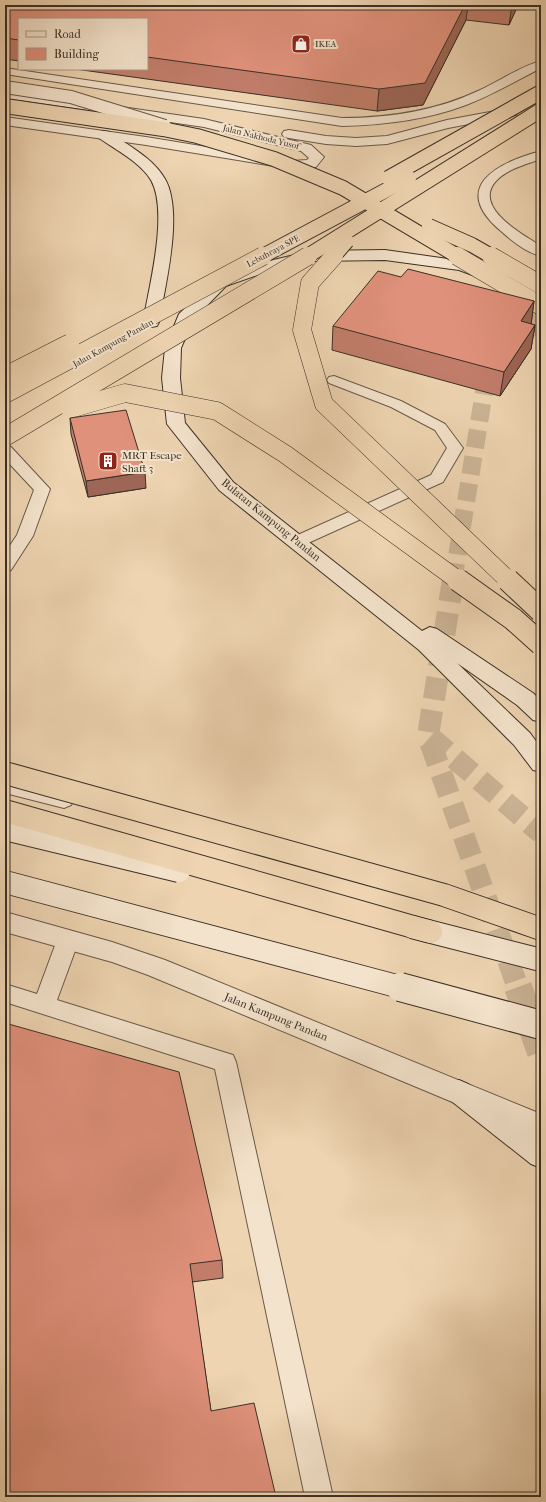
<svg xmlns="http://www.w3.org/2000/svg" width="546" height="1502" font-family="'IM FELL French Canon',serif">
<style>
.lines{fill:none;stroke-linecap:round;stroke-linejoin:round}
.motorway-tunnel-far2{stroke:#cab395;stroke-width:18;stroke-dasharray:18 9;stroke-linecap:butt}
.motorway-tunnel-far1{stroke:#cab395;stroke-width:22;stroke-dasharray:22 11;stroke-linecap:butt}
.motorway-tunnel{stroke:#cab395;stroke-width:28;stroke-dasharray:28 14;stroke-linecap:butt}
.service-casing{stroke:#685949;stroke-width:2}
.tertiary-casing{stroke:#685949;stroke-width:2}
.secondary-casing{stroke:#3b3026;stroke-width:2}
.service{fill:#f4e3cc;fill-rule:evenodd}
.tertiary{fill:#f4e3cc;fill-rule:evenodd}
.secondary{fill:#f4e3cc;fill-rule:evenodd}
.service-bridge-casing{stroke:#685949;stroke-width:14;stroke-linecap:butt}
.secondary-bridge-far1-casing{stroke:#3b3026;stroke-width:24;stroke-linecap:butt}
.secondary-bridge-casing{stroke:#3b3026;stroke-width:30;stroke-linecap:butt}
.motorway-bridge-far2-casing{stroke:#3b3026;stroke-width:16;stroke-linecap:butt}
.motorway-bridge-far1-casing{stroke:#3b3026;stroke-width:19;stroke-linecap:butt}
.motorway-bridge-casing{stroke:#3b3026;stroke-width:24;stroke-linecap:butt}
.service-bridge{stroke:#f4e3cc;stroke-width:12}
.secondary-bridge-far1{stroke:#f4e3cc;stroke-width:22}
.secondary-bridge{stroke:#f4e3cc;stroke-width:28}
.motorway-bridge-far2{stroke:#eed4b1;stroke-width:14}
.motorway-bridge-far1{stroke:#eed4b1;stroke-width:18}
.motorway-bridge{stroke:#eed4b1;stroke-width:22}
.wall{fill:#c17d6a;stroke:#3b3026}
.shaded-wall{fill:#9d6656;stroke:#3b3026}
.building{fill:#e0917b;stroke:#3b3026}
.labels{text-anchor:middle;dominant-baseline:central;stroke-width:4;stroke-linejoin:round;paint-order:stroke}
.far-poi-label{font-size:9px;fill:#3b3026;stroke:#f4e3cc;text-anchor:start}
.far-street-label{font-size:9px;fill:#3b3026;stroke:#f4e3cc}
.poi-label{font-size:11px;fill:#3b3026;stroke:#f4e3cc;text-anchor:start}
.street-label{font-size:11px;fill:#3b3026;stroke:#f4e3cc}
</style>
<rect width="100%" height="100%" fill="#eed4b1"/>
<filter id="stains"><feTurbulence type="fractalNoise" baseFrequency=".005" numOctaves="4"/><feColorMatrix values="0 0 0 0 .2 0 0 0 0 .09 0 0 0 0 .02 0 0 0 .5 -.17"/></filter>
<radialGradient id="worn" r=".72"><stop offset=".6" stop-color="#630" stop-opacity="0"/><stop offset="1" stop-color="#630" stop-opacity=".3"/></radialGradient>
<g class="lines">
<path class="motorway-tunnel-far2" d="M453 581 487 374 541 317"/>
<g class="motorway-tunnel-far1">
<path d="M453 580 428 736 518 988"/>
<path d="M430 737 541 833"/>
</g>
<path class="motorway-tunnel" d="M518 987 541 1052"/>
<g class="service-casing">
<g id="service">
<path d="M541 61V68C516 81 492 95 466 105 426 120 384 125 342 126L5 74V68L342 118C390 118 435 111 478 91 498 82 521 66 541 61Z"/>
<path d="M541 151V159C527 164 507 169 496 181 472 207 523 235 541 246V256C527 253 512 241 502 232 449 188 496 163 541 151Z"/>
<path d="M334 376 401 401 445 424 463 448 443 482 297 548 291 546 289 542 291 538 431 475 447 448 435 430 391 407 329 383 327 380 329 377Z"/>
<path d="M5 445 11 447 50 489 33 536 11 570 5 572V553L17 535 34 490 5 459Z"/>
<path d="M5 779 64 792 71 795 74 800 71 805 64 808 5 793Z"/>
<path d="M68 931 75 934 79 940 57 1000 233 1055 236 1062 333 1497H305L215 1069 5 1002V984L37 994 57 940 61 934Z"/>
</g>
</g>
<g class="tertiary-casing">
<g id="tertiary">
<path d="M5 90 204 119 311 145 324 157 316 167 292 169 146 145 5 125V117L146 137 292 161 307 160 309 158 301 151 204 127 5 98Z"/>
<path d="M511 108 516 109 518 112 516 115 448 128 387 144 356 146 326 144 289 138 284 137 282 134 284 131 289 130 326 136 356 138 387 136 447 120Z"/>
<path d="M5 912 112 942 165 960 541 1114V1139L148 975 112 962 5 932Z"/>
</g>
</g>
<g class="secondary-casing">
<g id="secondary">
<path d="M104 131 109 132C129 146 153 158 165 179 184 212 165 286 159 322L157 326 151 327 145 326 143 322C149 287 169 212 151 180 140 162 116 150 99 138L97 135 99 132Z"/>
<path d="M385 250 462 261 489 271 491 274 489 277 483 279 459 270 385 260 311 261 272 270 226 286 193 320 181 348 180 378 185 423 233 482 422 631 430 627 437 629 533 693 541 701V722L533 720 517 705 457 663 530 733 541 748V772L533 770 514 745 419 650 219 490 167 424 162 378 165 348 179 314 214 280 261 263 311 251Z"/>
<path d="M459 1080 468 1084 541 1139V1168L531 1164 450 1100 446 1092 450 1084Z"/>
</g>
</g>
<use href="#service" class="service"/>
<use href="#tertiary" class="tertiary"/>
<use href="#secondary" class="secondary"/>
<g class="service-bridge-casing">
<path id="service-bridge" d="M5 87 71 97 165 126"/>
</g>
<g class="secondary-bridge-far1-casing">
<g id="secondary-bridge-far1">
<path d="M5 829 179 871"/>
<path d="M5 882 404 988"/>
<path d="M412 927 541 960"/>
</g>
</g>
<g class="secondary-bridge-casing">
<path id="secondary-bridge" d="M400 987 541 1025"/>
</g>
<g class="motorway-bridge-far2-casing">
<g id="motorway-bridge-far2">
<path d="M5 106 163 129 197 136 274 159 343 188 459 257"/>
<path d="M388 178 541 92"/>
<path d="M429 226 472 245 493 257"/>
<path d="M261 257 409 178"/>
<path d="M306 257 541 110"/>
<path d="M333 257 347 241"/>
</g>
</g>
<g class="motorway-bridge-far1-casing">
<g id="motorway-bridge-far1">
<path d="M334 256 310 283 302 330 324 404 509 581"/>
<path d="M457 256 541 306"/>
<path d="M491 256 541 285"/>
<path d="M5 376 70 343"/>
<path d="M5 394 263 256"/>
<path d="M70 409 125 393 217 411 285 454 459 581"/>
<path d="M5 437 308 256"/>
</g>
</g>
<g class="motorway-bridge-casing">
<g id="motorway-bridge">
<path d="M458 580 513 619 541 644"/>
<path d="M508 580 541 611"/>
<path d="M5 773 444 895 541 929"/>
<path d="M5 811 431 932"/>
</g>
</g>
<use href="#service-bridge" class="service-bridge"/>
<use href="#secondary-bridge-far1" class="secondary-bridge-far1"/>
<use href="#secondary-bridge" class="secondary-bridge"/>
<use href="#motorway-bridge-far2" class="motorway-bridge-far2"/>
<use href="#motorway-bridge-far1" class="motorway-bridge-far1"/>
<use href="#motorway-bridge" class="motorway-bridge"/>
</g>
<g class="wall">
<path d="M5 5H518L509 25 466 20 423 105 377 111 75 69H147V19H19V61L5 59Z"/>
<path d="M401 277 534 301 531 324 535 325 531 349 500 396 332 350 333 326Z"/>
<path d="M70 418 146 488 88 497 71 434Z"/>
<path d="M5 1023 222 1260 223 1278 192 1282 211 1411 5 1497Z"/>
</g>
<g class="shaded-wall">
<path d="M465 5H468L466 20 423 105 377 111 379 89Z"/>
<path d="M512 5H518L509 25Z"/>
<path d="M534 301 531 325 521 321Z"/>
<path d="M535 325 531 349 500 396 504 372Z"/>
<path d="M145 472 146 488 88 497 86 481Z"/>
</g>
<g class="building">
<path d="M5 5H465L425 83 379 89 147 57V19H19V40L5 38V35L6 33H5Z"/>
<path d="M408 269 534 301 521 321 535 325 504 372 333 326 378 271 401 277Z"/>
<path d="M126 410 145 472 86 481 70 418Z"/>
<path d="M5 1023 179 1072 222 1260 190 1264 211 1411 254 1403 276 1497H5Z"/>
</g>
<defs>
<g id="shop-square" transform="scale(1)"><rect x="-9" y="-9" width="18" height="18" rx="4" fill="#8f2418" stroke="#f4e3cc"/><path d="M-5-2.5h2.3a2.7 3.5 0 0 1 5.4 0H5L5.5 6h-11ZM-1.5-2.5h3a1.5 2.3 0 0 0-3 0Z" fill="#fff"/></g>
<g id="building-square" transform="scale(1)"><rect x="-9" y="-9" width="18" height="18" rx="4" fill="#8f2418" stroke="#f4e3cc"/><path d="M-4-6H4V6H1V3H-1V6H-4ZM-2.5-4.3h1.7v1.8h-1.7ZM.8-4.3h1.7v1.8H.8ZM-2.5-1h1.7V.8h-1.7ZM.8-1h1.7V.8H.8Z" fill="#fff"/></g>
</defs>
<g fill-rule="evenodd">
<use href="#shop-square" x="301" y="44"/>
<use href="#building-square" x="108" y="461"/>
</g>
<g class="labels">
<g class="far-poi-label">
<text x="315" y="44">IKEA</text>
</g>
<g class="far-street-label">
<text transform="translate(261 137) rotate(14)">Jalan Nakhoda Yusof</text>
<text transform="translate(273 251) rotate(-28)">Lebuhraya SPE</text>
<text transform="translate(113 343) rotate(-29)">Jalan Kampung Pandan</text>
</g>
<g class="poi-label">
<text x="122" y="455">MRT Escape<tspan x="122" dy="13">Shaft 3</tspan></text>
</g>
<g class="street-label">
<text transform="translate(271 520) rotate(39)">Bulatan Kampung Pandan</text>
<text transform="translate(276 1017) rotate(22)">Jalan Kampung Pandan</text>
</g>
</g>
<rect width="546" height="1502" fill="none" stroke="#eed4b1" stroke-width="20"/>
<rect x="6" y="6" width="534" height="1490" fill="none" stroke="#3b3026" stroke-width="2"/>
<rect x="10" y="10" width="526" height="1482" fill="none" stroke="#3b3026"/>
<rect x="18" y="18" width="130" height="52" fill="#f4e3cc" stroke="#aa9b8a"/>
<rect x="26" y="31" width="20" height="6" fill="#f4e3cc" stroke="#aa9b8a"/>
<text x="54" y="38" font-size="12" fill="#3b3026">Road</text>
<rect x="26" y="48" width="20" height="12" fill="#e0917b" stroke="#aa9b8a"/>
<text x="54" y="58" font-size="12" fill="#3b3026">Building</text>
<rect width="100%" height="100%" filter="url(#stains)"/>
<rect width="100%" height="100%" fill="url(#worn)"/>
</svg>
